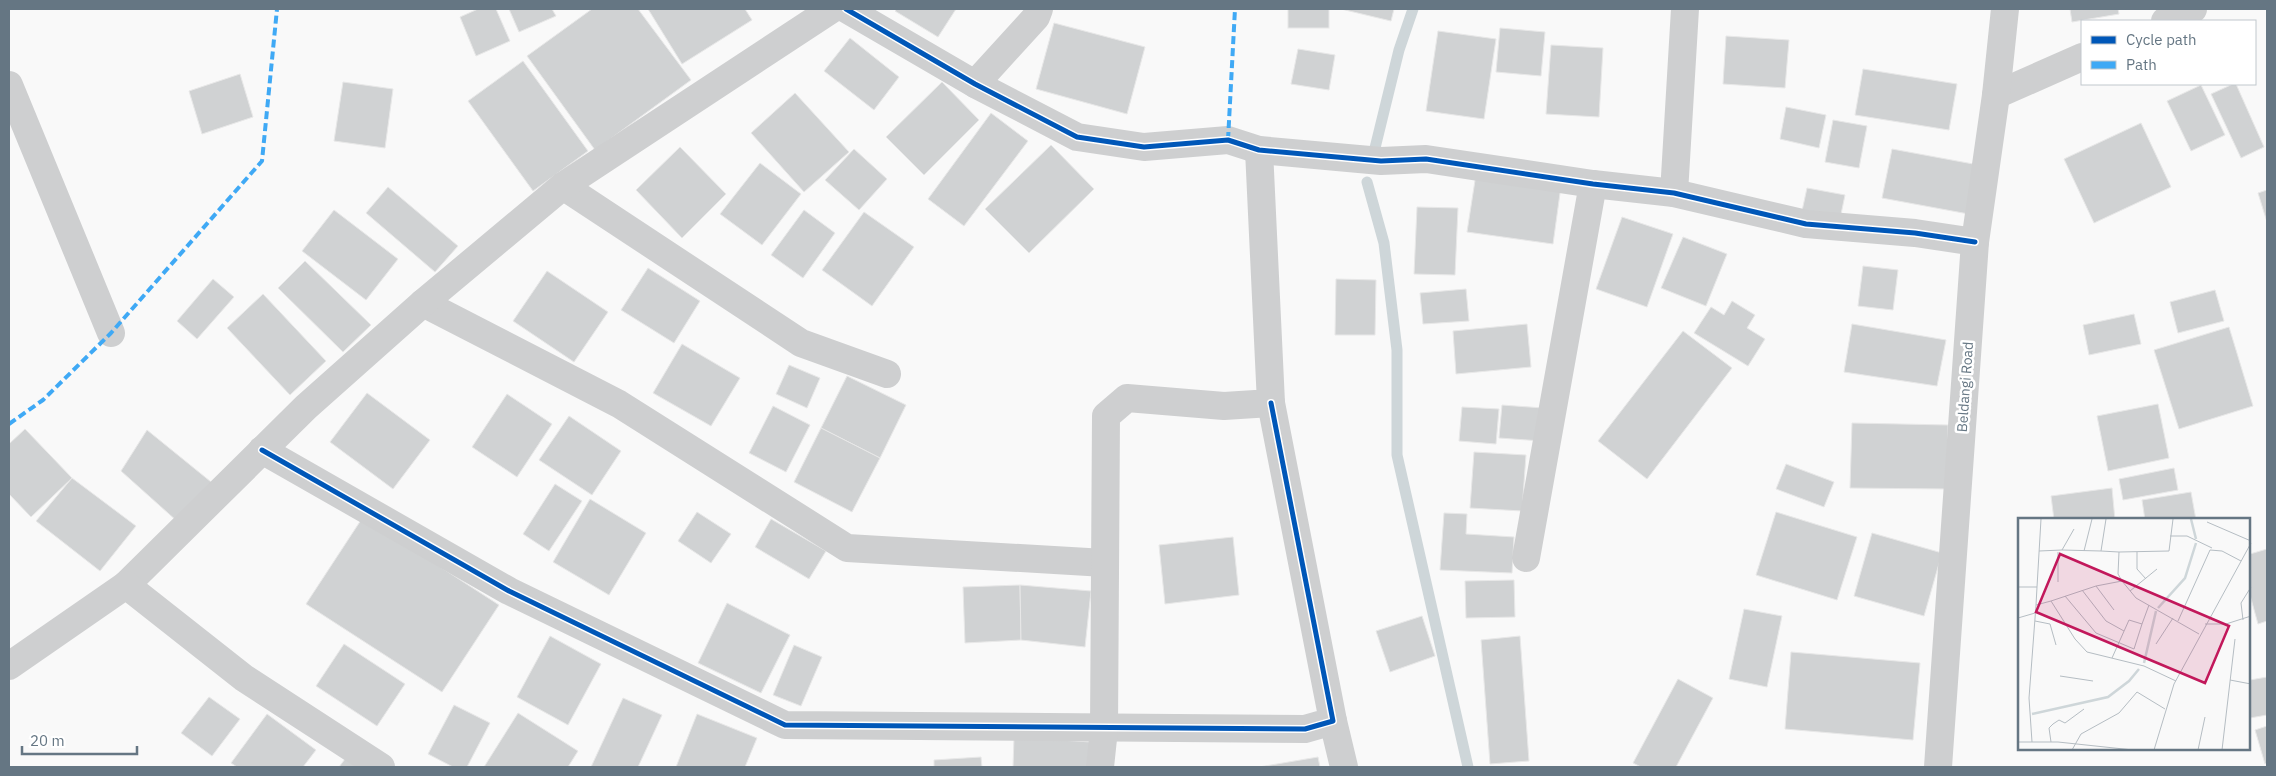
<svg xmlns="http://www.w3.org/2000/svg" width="2276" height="776" font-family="'IBM Plex Sans',sans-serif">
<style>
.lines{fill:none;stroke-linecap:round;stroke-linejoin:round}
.stream{stroke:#ced6d9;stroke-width:11}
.building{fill:#d0d2d3;stroke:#e8e8e8}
.street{stroke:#cecfd0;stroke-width:28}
.quiet{stroke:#3fa9f5;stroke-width:4;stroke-dasharray:8 4;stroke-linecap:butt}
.cycleway-casing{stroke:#fff;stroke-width:8}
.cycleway{stroke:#0057b8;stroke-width:5}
.labels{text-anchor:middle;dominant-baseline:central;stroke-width:5;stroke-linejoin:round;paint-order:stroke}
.street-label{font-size:14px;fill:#657683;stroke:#fff}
.inset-river{fill:none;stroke:#ced6d9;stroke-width:2.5}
.inset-road{fill:none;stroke:#b5bdc3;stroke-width:1}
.view{fill:#c2185b;fill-opacity:0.15;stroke:#c2185b;stroke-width:2.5}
.inset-edge{fill:none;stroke:#657683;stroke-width:2.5}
</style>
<rect width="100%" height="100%" fill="#f9f9f9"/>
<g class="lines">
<g class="stream">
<path d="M1375 148 1399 50 1413 9"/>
<path d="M1367 182 1384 243 1397 350V455L1468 767"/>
</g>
</g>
<g class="building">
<path d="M478 9H496L510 41 476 56 460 17Z"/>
<path d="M509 9H552L556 16 519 32Z"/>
<path d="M592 9H638L691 80 595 150 527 56Z"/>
<path d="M648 9H745L752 20 682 64Z"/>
<path d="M897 9H956L938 37 895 11Z"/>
<rect x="1288" y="9" width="41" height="19"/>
<path d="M1341 9H1394L1391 21Z"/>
<path d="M2070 9H2118L2119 14 2072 22Z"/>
<path d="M1054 23 1145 47 1127 114 1036 89Z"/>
<path d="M1500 28 1545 32 1541 76 1496 72Z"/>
<path d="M1438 31 1496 39 1484 119 1426 111Z"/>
<path d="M1726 36 1789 40 1785 88 1723 84Z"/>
<path d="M850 38 899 77 874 110 824 71Z"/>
<path d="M1551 45 1603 48 1599 117 1546 114Z"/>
<path d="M1298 49 1335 55 1329 90 1291 84Z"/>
<path d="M523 61 588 151 533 191 468 101Z"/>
<path d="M1863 69 1957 84 1949 130 1855 115Z"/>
<path d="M240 74 253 117 202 134 189 91Z"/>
<path d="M343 82 393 89 385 148 334 141Z"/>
<path d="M942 82 979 120 924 175 886 137Z"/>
<path d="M2233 84H2236L2264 147 2241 158 2211 94Z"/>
<path d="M2201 85 2225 135 2191 151 2167 101Z"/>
<path d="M795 93 849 152 804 192 751 133Z"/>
<path d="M1786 107 1826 115 1819 148 1780 139Z"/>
<path d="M991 113 1028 141 964 226 928 199Z"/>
<path d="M1833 120 1867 126 1859 168 1825 162Z"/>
<path d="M2141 123 2171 187 2094 223 2064 159Z"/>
<path d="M1051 145 1094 189 1029 253 985 209Z"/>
<path d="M680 147 726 194 682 238 636 190Z"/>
<path d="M854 149 887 179 859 210 825 180Z"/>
<path d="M1892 149 1984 166 1974 215 1882 198Z"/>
<path d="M760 163 801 194 762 245 720 214Z"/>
<path d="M1476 174 1561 186 1553 244 1467 232Z"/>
<path d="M388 187 458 246 435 272 366 213Z"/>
<path d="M1807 188 1845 195 1840 219 1802 211Z"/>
<path d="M2267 190V222L2258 193Z"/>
<path d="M1417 207 1458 208 1455 275 1414 274Z"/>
<path d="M334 210 398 259 366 300 302 251Z"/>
<path d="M804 210 835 233 803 278 771 255Z"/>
<path d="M864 212 914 247 872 306 822 270Z"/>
<path d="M1622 217 1673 234 1647 307 1596 289Z"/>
<path d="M1683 237 1727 254 1706 306 1661 288Z"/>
<path d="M305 261 371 325 343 352 278 288Z"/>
<path d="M1863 266 1898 270 1893 310 1858 306Z"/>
<path d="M648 268 700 301 674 343 621 310Z"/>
<path d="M547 271 608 312 574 362 513 321Z"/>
<path d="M213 279 234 297 197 339 177 321Z"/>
<path d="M1336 279 1376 280 1375 335H1335Z"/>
<path d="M1466 289 1469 321 1423 324 1420 293Z"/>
<path d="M2215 290 2224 321 2178 333 2170 302Z"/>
<path d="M263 294 326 361 290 395 227 328Z"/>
<path d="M1732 301 1755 315 1747 328 1765 339 1748 366 1694 333 1711 307 1724 315Z"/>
<path d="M2134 314 2141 344 2089 355 2083 325Z"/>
<path d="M1527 324 1531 367 1456 374 1453 331Z"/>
<path d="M1852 324 1946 340 1937 386 1844 372Z"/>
<path d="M2229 327 2253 406 2179 429 2154 350Z"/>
<path d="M1683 331 1732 368 1647 479 1598 441Z"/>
<path d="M682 344 740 378 711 426 653 393Z"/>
<path d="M789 365 820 378 807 408 776 394Z"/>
<path d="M847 376 906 405 880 458 821 428Z"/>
<path d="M367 393 430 440 393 489 330 442Z"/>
<path d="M507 394 552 424 517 477 472 447Z"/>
<path d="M2158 404 2169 458 2108 471 2097 416Z"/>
<path d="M1502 405 1543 408 1541 441 1499 438Z"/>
<path d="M773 406 810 425 786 472 749 453Z"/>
<path d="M1462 407 1499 409 1496 444 1459 441Z"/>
<path d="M569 416 621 451 592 495 539 460Z"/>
<path d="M1852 423 1948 425 1947 489 1850 488Z"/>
<path d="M821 428 880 458 852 512 794 482Z"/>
<path d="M25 429 72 478 31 517 9 494V444Z"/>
<path d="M147 430 216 486 178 522 121 471Z"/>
<path d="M1474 452 1526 455 1522 511 1470 508Z"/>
<path d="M1786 464 1834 482 1824 507 1776 489Z"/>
<path d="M2174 468 2178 490 2123 500 2119 479Z"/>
<path d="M72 478 136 526 100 571 36 521Z"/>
<path d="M555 484 582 501 549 551 523 534Z"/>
<path d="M2112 488 2115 520H2054L2051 496Z"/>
<path d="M2191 492 2196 520H2145L2142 500Z"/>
<path d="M590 499 646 533 609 595 553 562Z"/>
<path d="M697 512 731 534 711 563 678 541Z"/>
<path d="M1776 512 1857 537 1837 600 1756 575Z"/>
<path d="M1444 513 1467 514 1466 534 1514 537 1512 573 1440 570Z"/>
<path d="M363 517 499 605 442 692 306 604Z"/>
<path d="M771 519 826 551 809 579 755 547Z"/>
<path d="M1872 533 1942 553 1924 616 1854 596Z"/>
<path d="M1233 537 1239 595 1165 604 1159 545Z"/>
<path d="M2267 549V621L2258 624 2250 595V554Z"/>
<path d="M1514 580 1515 617 1466 618 1465 581Z"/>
<path d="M1020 585 1021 640 965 643 963 587Z"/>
<path d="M1020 585 1091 591 1085 647 1021 640Z"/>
<path d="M727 603 790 635 761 693 698 663Z"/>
<path d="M1744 609 1782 616 1767 687 1729 679Z"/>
<path d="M1422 616 1435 656 1390 672 1376 631Z"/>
<path d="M550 636 601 664 568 725 517 697Z"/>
<path d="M1520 636 1529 761 1490 764 1481 640Z"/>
<path d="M344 644 405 684 377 726 316 686Z"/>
<path d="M794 645 822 657 801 706 773 695Z"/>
<path d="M1791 652 1920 663 1913 740 1785 729Z"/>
<path d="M2267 677V715L2250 718V680Z"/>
<path d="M1678 679 1713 698 1676 767H1641L1633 763Z"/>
<path d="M209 697 240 719 212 756 181 733Z"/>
<path d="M623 698 662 715 638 767H591Z"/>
<path d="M454 705 490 723 467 767H453L428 754Z"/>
<path d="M518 713 578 751 568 767H484Z"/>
<path d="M267 714 316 750 303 767H237L231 763Z"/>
<path d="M697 714 757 738 745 767H676Z"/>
<path d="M2267 726V763L2265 764 2255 730Z"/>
<path d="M1014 737 1091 742 1090 767H1013Z"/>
<path d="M981 757 982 767H934V760Z"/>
<path d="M1318 757 1320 767H1259Z"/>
<path d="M345 759 357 767H339Z"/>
</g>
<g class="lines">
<g class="street">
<path d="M846 9 975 84 1077 137 1144 147 1228 140 1259 150 1381 161 1426 159 1593 184 1674 193 1806 224 1915 233 1975 242"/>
<path d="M2165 21 2193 9"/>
<path d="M975 84 1036 17 1039 9"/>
<path d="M9 85 111 333"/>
<path d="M1996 95 2082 57"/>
<path d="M563 186 801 343 887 374"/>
<path d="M1674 193 1685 9"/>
<path d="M423 303 619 404 847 548 1105 563"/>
<path d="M262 450 509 591 785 725 1305 729 1333 721 1271 403"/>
<path d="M1526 558 1593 184"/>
<path d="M126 585 306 407 423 303 563 186 832 9"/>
<path d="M9 666 126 585 244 678 381 767"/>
<path d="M1333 721 1344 767"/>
<path d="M1100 767 1104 729 1106 416 1127 398 1224 406 1271 403 1259 150"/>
<path d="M1938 767 1975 242 1996 95 2005 9"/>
</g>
<g class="quiet">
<path d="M1228 140 1235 9"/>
<path d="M9 424 43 400 111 333 262 161 277 9"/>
</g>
<g class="cycleway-casing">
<g id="cycleway">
<path d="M846 9 975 84 1077 137 1144 147 1228 140 1259 150 1381 161 1426 159 1593 184 1674 193 1806 224 1915 233 1975 242"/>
<path d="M262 450 509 591 785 725 1305 729 1333 721 1271 403"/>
</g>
</g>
<use href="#cycleway" class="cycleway"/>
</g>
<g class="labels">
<g class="street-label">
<text transform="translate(1965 387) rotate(-86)">Beldangi Road</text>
</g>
</g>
<g transform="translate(2018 518)">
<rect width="232" height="232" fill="#f9f9f9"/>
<path class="inset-river" d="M173 1 178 21M140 90 167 60 178 25M126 145 138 93M14 196 90 179 111 163 121 151"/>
<path class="inset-road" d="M88 1 83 33 101 34 151 33 155 1M189 4 233 23M152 18H169L194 30M44 32 83 33M21 33 44 32 56 11M66 33 74 1M101 34 100 56 104 63M119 34V51L128 61M40 64V34M78 68 96 92M0 69H19L18 87M19 69 23 1M64 72 88 103 106 113M112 73 139 51M47 78 78 115 116 131 124 106M33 83 78 68 104 63 118 80 181 116M0 100 17 95M225 102 223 85 233 69M17 103 32 106 38 127M160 103 192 32 204 33 223 43M187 106H208L233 98M138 126 155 100M94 140 111 102 124 106 131 87M42 158 75 163M212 162 233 166M0 224H40L115 232M14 224 11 180 18 87 33 83 57 121 69 134 126 148 158 163M33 224 31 210 35 206 41 202 47 205 66 191M54 232 63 216 101 195 119 174 147 191M136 232 156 166 233 25M180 232 187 199M204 232 217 121"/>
<path class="view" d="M42 36 211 108 187 165 18 94Z"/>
<rect width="232" height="232" class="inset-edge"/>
</g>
<rect width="2276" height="776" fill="none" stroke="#657683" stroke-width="20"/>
<rect x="2081" y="20" width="175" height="65" fill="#ffffff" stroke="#c1c8cd"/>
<rect x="2091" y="36" width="25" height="8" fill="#0057b8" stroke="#c1c8cd"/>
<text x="2126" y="45" font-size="15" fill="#657683">Cycle path</text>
<rect x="2091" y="61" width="25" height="8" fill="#3fa9f5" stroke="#c1c8cd"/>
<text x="2126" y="70" font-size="15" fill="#657683">Path</text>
<path d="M22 746v8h115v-8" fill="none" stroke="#657683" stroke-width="2.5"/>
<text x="30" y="746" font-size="15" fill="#657683" stroke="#ffffff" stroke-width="4" paint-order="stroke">20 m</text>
</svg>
